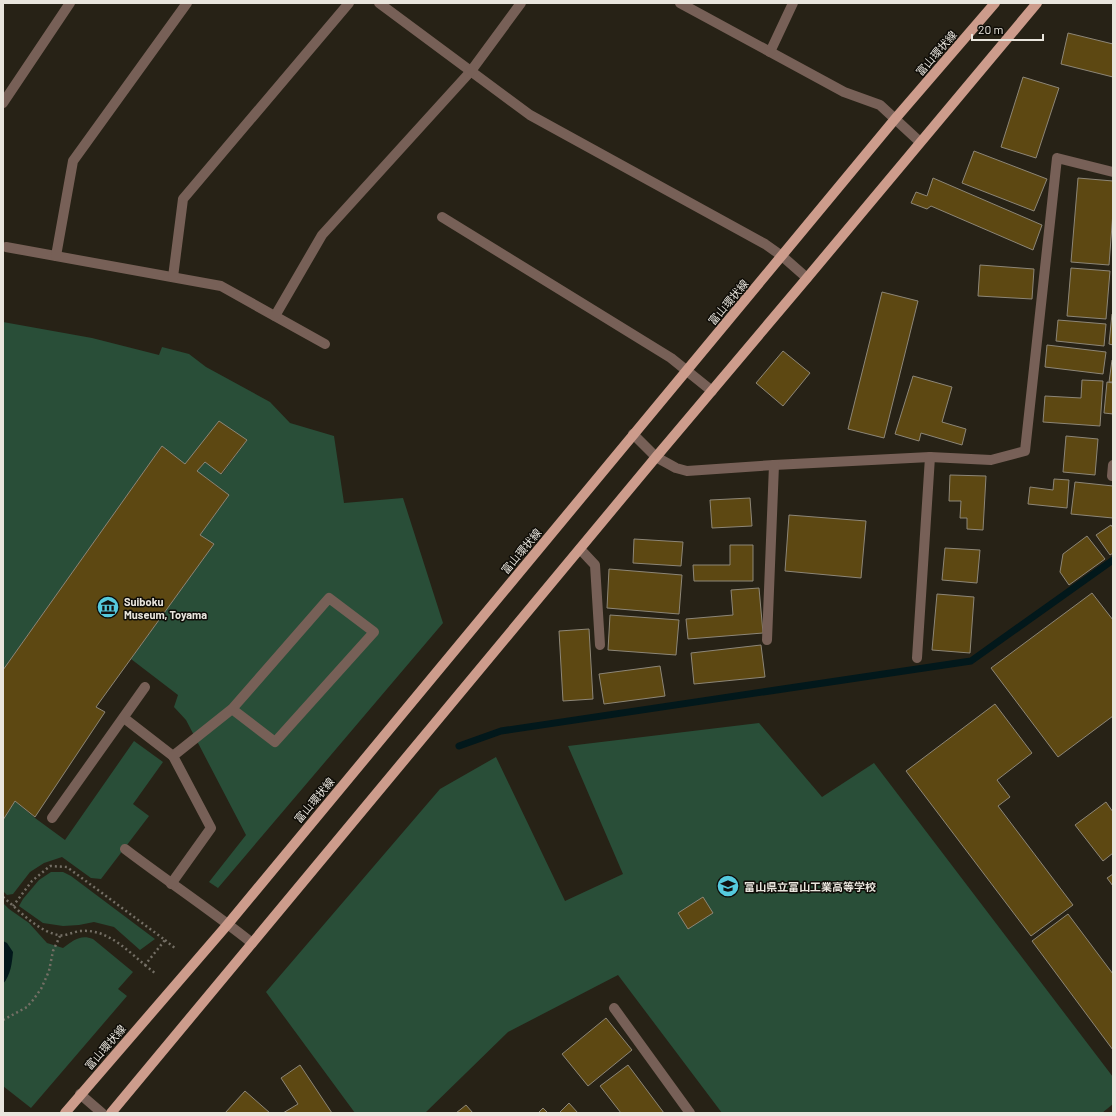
<svg xmlns="http://www.w3.org/2000/svg" width="1116" height="1116" font-family="Barlow,'Noto Sans JP',sans-serif">
<style>
.green{fill:#294e38}
.water{fill:#02181b}
.lines{fill:none;stroke-linecap:round;stroke-linejoin:round}
.stream{stroke:#02181b;stroke-width:7}
.building{fill:#5d4812;stroke:#8d8677}
.path{stroke:#746f65;stroke-width:2.5;stroke-dasharray:2 3;stroke-linecap:butt}
.service{stroke:#776057;stroke-width:10}
.minor{stroke:#776057;stroke-width:10}
.primary{stroke:#cd9c8c;stroke-width:10}
.labels{text-anchor:middle;dominant-baseline:central;stroke-width:3;stroke-linejoin:round;paint-order:stroke}
.street-label{font-size:11px;fill:#e9e5dd;stroke:#0e0c07}
.poi-label{font-size:11px;font-weight:bold;fill:#e9e5dd;stroke:#0e0c07;text-anchor:start}
</style>
<rect width="100%" height="100%" fill="#272216"/>
<g class="green">
<path d="M3 322 92 338 159 355 162 347 189 354 206 367 270 402 290 423 334 436 344 503 403 498 443 623 218 888 209 882 246 835 186 720 174 707 178 695 131 659 214 544 200 535 229 495 197 471 205 462 222 474 247 440 185 464 162 446 3 670Z"/>
<path d="M759 723 822 797 874 763 1113 1077V1104L1102 1113H722L618 975 508 1032 425 1113H355L266 992 440 789 496 757 565 901 623 874 568 746Z"/>
<path d="M134 741 163 762 133 804 149 816 101 879 91 878 62 857 44 863 30 872 13 894 7 895 3 891V820L15 801 35 818 65 840Z"/>
<path d="M51 872H63L71 876 155 939 140 950 114 927 94 922 79 925 63 926 43 923 19 906 23 899 39 880Z"/>
<path d="M3 903 9 909 29 923 47 943 63 948C73 941 80 934 93 939L133 972 118 989 127 996 31 1108 3 1086Z"/>
</g>
<path class="water" d="M3 941 7 943 13 952C12 962 11 975 3 984Z"/>
<g class="lines">
<path class="stream" d="M459 746 501 731 971 661 1113 560"/>
</g>
<g class="building">
<path d="M1068 33 1113 44V77L1061 64Z"/>
<path d="M1023 77 1059 88 1036 158 1001 147Z"/>
<path d="M974 151 1047 179 1034 211 962 183Z"/>
<path d="M933 178 1042 225 1033 250 931 206 927 209 911 203 916 192 927 196Z"/>
<path d="M1078 178 1113 181V212L1109 265 1071 262Z"/>
<path d="M980 265 1034 269 1032 299 978 296Z"/>
<path d="M1071 268 1110 271 1106 319 1067 316Z"/>
<path d="M882 292 918 301 884 438 848 429Z"/>
<path d="M1112 314 1113 315V345L1109 344Z"/>
<path d="M1058 320 1106 324 1104 346 1056 341Z"/>
<path d="M1047 345 1106 352 1103 374 1045 367Z"/>
<path d="M783 351 810 373 783 406 756 383Z"/>
<path d="M1112 360H1113V382H1109Z"/>
<path d="M913 376 952 387 942 422 966 429 962 445 921 433 919 441 895 434Z"/>
<path d="M1082 380 1103 381 1100 426 1043 422 1045 396 1081 398Z"/>
<path d="M1107 382 1113 383V414L1104 413Z"/>
<path d="M219 421 247 440 221 474 205 462 197 471 229 495 200 535 214 544 96 707 105 712 35 817 15 801 3 820V670L162 446 185 464Z"/>
<path d="M1066 436 1098 439 1095 475 1063 472Z"/>
<path d="M950 475 986 476 983 530 967 529V518H960L961 501H949Z"/>
<path d="M1054 479 1069 480 1067 508 1028 504 1030 487 1053 490Z"/>
<path d="M1075 482 1113 486V518L1071 514Z"/>
<path d="M750 498 752 526 712 528 710 500Z"/>
<path d="M789 515 866 521 861 578 785 571Z"/>
<path d="M1111 525 1113 528V553L1110 555 1096 535Z"/>
<path d="M1087 536 1105 559 1069 585 1060 572 1063 554Z"/>
<path d="M634 539 683 542 681 566 633 563Z"/>
<path d="M730 545H753V581H694L693 565H730Z"/>
<path d="M945 548 980 550 977 583 942 580Z"/>
<path d="M609 569 682 575 679 614 607 608Z"/>
<path d="M759 588 763 633 688 639 686 619 733 615 731 590Z"/>
<path d="M1092 593 1113 620V716L1058 757 991 668Z"/>
<path d="M937 594 974 597 970 653 932 650Z"/>
<path d="M610 615 679 620 676 655 608 650Z"/>
<path d="M589 629 593 699 563 701 559 631Z"/>
<path d="M761 645 765 677 694 684 691 653Z"/>
<path d="M660 666 665 696 604 704 599 674Z"/>
<path d="M995 704 1032 753 997 780 1010 797 998 806 1073 905 1031 936 906 771Z"/>
<path d="M1106 802 1113 812V853L1103 861 1075 825Z"/>
<path d="M1113 874V886L1107 878Z"/>
<path d="M703 897 713 913 688 929 678 913Z"/>
<path d="M1068 914 1113 974V1050L1032 941Z"/>
<path d="M606 1018 632 1050 588 1086 562 1054Z"/>
<path d="M300 1065 332 1113H283L298 1104 281 1078Z"/>
<path d="M628 1065 664 1113H621L600 1086Z"/>
<path d="M245 1091 270 1113H225Z"/>
<path d="M569 1103 578 1113H559Z"/>
<path d="M466 1105 473 1113H456Z"/>
<path d="M543 1108 548 1113H538Z"/>
</g>
<g class="lines">
<g class="path">
<path d="M3 897C20 911 36 930 58 935 65 937 74 931 82 931 107 929 127 950 145 965L165 940 67 867 50 866 32 881 13 906"/>
<path d="M165 940 176 949"/>
<path d="M145 965 156 974"/>
<path d="M3 1020 27 1007 33 1000 41 989 49 971 53 951 60 936"/>
</g>
<g class="service">
<path d="M124 718 173 756"/>
<path d="M52 818 145 687"/>
<path d="M125 849C167 881 211 910 252 943"/>
<path d="M171 884 211 828 173 756 232 709 329 598 374 632 275 742 232 709"/>
<path d="M614 1008 690 1113"/>
</g>
<g class="minor">
<path d="M379 3 530 115 765 244 782 256 807 278"/>
<path d="M680 3 844 92 880 105 920 142"/>
<path d="M770 52 793 3"/>
<path d="M3 103 70 3"/>
<path d="M442 217 671 358 712 391"/>
<path d="M6 247 221 286 325 344"/>
<path d="M56 256 73 161 187 3"/>
<path d="M173 277 183 199 349 3"/>
<path d="M275 316 322 235 471 71 521 3"/>
<path d="M633 434 656 457 676 468 687 471 774 465 930 457 991 460 1025 451 1057 158 1113 172"/>
<path d="M1112 476 1113 465"/>
<path d="M580 549 595 565 600 645"/>
<path d="M767 640 774 465"/>
<path d="M917 658 930 457"/>
<path d="M80 1094 102 1113"/>
</g>
<g class="primary">
<path d="M65 1113 228 924 895 119 995 3"/>
<path d="M111 1113 656 457 807 278 1037 3"/>
</g>
</g>
<defs>
<g id="museum-disc" transform="scale(1.15)"><circle r="9.5" fill="#55cade" stroke="#0e0c07"/><path d="M0-6L6-3V-2H-6V-3ZM-5-1h2V3h-2ZM-1-1h2V3h-2ZM3-1h2V3H3ZM-6 4H6V6H-6Z" fill="#111"/></g>
<g id="school-disc" transform="scale(1.15)"><circle r="9.5" fill="#55cade" stroke="#0e0c07"/><path d="M0-5L7-2L0 1L-7-2ZM-4 1L0 2.5L4 1V4Q0 6-4 4Z" fill="#111"/></g>
</defs>
<g fill-rule="evenodd">
<use href="#museum-disc" x="108" y="607"/>
<use href="#school-disc" x="728" y="886"/>
</g>
<g class="labels">
<g class="street-label">
<text transform="translate(936 53) rotate(-49)">富山環状線</text>
<text transform="translate(728 302) rotate(-50)">富山環状線</text>
<text transform="translate(521 551) rotate(-50)">富山環状線</text>
<text transform="translate(314 800) rotate(-50)">富山環状線</text>
<text transform="translate(105 1047) rotate(-49)">富山環状線</text>
</g>
<g class="poi-label">
<text x="124" y="601">Suiboku<tspan x="124" dy="13">Museum, Toyama</tspan></text>
<text x="744" y="886">富山県立富山工業高等学校</text>
</g>
</g>
<rect width="1116" height="1116" fill="none" stroke="#e9e5dd" stroke-width="8"/>
<path d="M972 34v6h71v-6" fill="none" stroke="#e9e5dd" stroke-width="2"/>
<text x="978" y="34" font-size="12" fill="#e9e5dd" stroke="#0e0c07" stroke-width="3" paint-order="stroke">20 m</text>
</svg>
